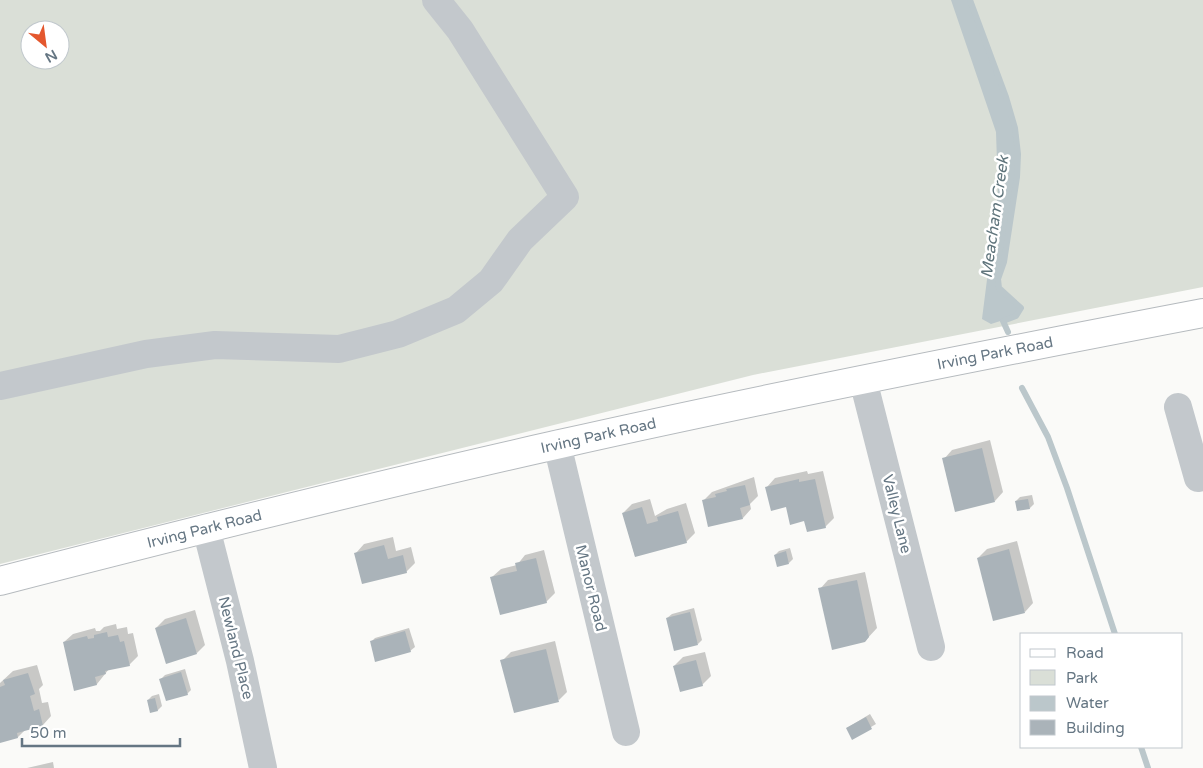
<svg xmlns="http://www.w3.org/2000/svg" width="1203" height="768" font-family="'Varela Round',sans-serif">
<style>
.green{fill:#dadfd7;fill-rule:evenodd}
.water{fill:#bbc7cb}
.shadow{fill:#0003}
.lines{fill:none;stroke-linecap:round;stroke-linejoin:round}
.stream{stroke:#bbc7cb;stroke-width:6}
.building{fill:#aab3b9}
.major-casing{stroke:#b5babe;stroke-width:30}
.minor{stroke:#c3c8cc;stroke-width:28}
.major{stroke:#fff;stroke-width:28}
.labels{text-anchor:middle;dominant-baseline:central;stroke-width:5;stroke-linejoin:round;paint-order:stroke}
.street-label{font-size:15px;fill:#657683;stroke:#fff}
.water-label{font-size:16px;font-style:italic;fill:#60757c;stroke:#fff}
</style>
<rect width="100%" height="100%" fill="#fafaf8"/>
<path class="green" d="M0 0H1203V287L753 375 0 564ZM30 30H60V60H30Z"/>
<path class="water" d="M951 0H970C986 45 1019 109 1018 156 1018 190 1009 224 1004 258 1003 268 998 277 999 288L1021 308 1016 316 991 324 982 319 998 193 996 132Z"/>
<g class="shadow">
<path d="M990 440 1003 492 995 501 944 459 952 450Z"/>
<path d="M807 471 808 474 823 471 834 518 825 527 805 520 767 487 775 478Z"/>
<path d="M754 477 758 496 750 504 751 509 743 518 703 501 712 492Z"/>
<path d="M1032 495 1034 504 1030 508 1016 501 1020 497Z"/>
<path d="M650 499 655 516 667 509 686 503 695 533 686 542 635 556 623 513 632 504Z"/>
<path d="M393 537 396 551 411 547 415 563 406 572 356 553 364 544Z"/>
<path d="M1017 541 1033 603 1025 612 978 558 987 549Z"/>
<path d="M790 548 793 559 789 563 775 555 779 551Z"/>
<path d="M544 550 555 593 546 602 492 577 501 569 517 565 525 555Z"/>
<path d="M865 572 877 628 865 641 820 589 828 580Z"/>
<path d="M694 608 702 640 698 644 667 618 672 614Z"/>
<path d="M195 610 205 645 197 653 156 628 165 619Z"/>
<path d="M116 624 117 629 127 627 128 634 133 633 138 656 129 665 109 669 97 684 75 689 64 642 73 634 95 628 96 631H100L104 627Z"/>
<path d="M409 628 415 647 410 651 371 642 375 638Z"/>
<path d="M555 641 567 692 559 700 502 661 511 652Z"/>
<path d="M705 652 711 676 702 685 674 666 683 657Z"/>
<path d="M37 665 43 685 39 689 42 703 48 702 51 716 43 725 25 730 18 737 0 741V683L13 671Z"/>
<path d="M185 669 191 690 187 694 161 679 165 675Z"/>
<path d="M159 694 162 706 158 710 151 711 148 700 152 696Z"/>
<path d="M870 714 876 724 853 738 847 728Z"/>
<path d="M53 762 54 768H27Z"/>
</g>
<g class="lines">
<g class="stream">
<path d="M970 0 1006 97 1015 128 1018 154 1017 177 1004 262 998 279 999 288 1021 308 1016 316 1003 321 1008 332"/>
<path d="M1022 388 1048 437 1067 488 1115 634"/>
<path d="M1141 747 1148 768"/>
</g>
</g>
<g class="building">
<path d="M982 448 995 502 955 512 942 458Z"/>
<path d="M799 479V482L815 479 826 528 807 532 804 521 790 525 786 507 771 511 765 487Z"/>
<path d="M745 485 750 505 740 508 743 519 708 527 702 500 716 497 715 494 727 491 726 489Z"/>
<path d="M1028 499 1030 509 1017 511 1015 501Z"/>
<path d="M642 507 647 524 658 521 657 517 678 511 687 543 635 557 622 513Z"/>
<path d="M384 545 388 559 403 555 407 573 362 584 354 553Z"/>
<path d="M1009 549 1025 613 993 621 977 558Z"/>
<path d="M786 551 789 564 777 567 774 555Z"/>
<path d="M536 558 547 603 500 615 490 577 517 571 515 563Z"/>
<path d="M857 580 869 637 865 642 832 650 818 588Z"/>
<path d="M690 612 698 645 674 651 666 618Z"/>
<path d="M186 618 197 654 166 664 155 628Z"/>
<path d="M405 631 411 652 375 662 370 641Z"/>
<path d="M107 632 108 637 118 635 120 642 124 641 130 666 105 671 106 674 95 677 97 685 74 691 63 642 87 636 88 639 94 638V635Z"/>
<path d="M546 649 559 702 514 713 500 660Z"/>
<path d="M696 660 703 686 680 692 673 666Z"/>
<path d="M181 672 188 695 166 701 159 679Z"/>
<path d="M28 673 35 694 30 696 34 711 39 709 43 726 17 733 18 738 0 743V687L5 685 3 680Z"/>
<path d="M155 698 158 711 150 713 147 700Z"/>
<path d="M866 717 872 729 852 740 846 728Z"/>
</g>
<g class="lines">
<g class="major-casing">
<g id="major">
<path id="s1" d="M0 581C186 533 372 486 560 444 773 396 988 354 1203 313"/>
</g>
</g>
<g class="minor">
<path d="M863 380 931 647"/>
<path d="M0 386 146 354 215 345 339 349 398 334 456 310 491 281 520 240 565 197 460 30 436 0"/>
<path d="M1178 407 1198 478 1203 477"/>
<path d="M557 444 626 732"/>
<path d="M206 528 240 661 263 768"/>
</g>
<use href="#major" class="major"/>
</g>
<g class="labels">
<g class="street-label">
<text stroke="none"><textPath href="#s1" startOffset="1021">Irving Park Road</textPath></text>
<text stroke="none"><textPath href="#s1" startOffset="616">Irving Park Road</textPath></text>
<text transform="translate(897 514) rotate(76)">Valley Lane</text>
<text stroke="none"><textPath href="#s1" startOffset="211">Irving Park Road</textPath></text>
<text transform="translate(591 588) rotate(76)">Manor Road</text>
<text transform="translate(236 648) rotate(76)">Newland Place</text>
</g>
<g class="water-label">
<text transform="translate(995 217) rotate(-82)">Meacham Creek</text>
</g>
</g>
<rect x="1020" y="633" width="162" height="115" fill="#ffffff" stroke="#c1c8cd"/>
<rect x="1030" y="649" width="25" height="8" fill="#ffffff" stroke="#c1c8cd"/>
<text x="1066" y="658" font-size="15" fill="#657683">Road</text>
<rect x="1030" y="670" width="25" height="15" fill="#dadfd7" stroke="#c1c8cd"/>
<text x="1066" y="683" font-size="15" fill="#657683">Park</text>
<rect x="1030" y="696" width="25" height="15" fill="#bbc7cb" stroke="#c1c8cd"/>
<text x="1066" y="708" font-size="15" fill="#657683">Water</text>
<rect x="1030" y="720" width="25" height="15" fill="#aab3b9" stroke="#c1c8cd"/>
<text x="1066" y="733" font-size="15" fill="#657683">Building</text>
<g transform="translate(45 45) rotate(151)"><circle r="24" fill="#ffffff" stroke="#c1c8cd"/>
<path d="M0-4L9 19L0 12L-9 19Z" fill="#e4572e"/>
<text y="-8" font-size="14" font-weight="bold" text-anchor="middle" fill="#657683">N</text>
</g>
<path d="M22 738v8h158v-8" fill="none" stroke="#657683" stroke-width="2.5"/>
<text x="30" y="738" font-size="15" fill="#657683" stroke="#ffffff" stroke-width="4" paint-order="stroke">50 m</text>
</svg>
